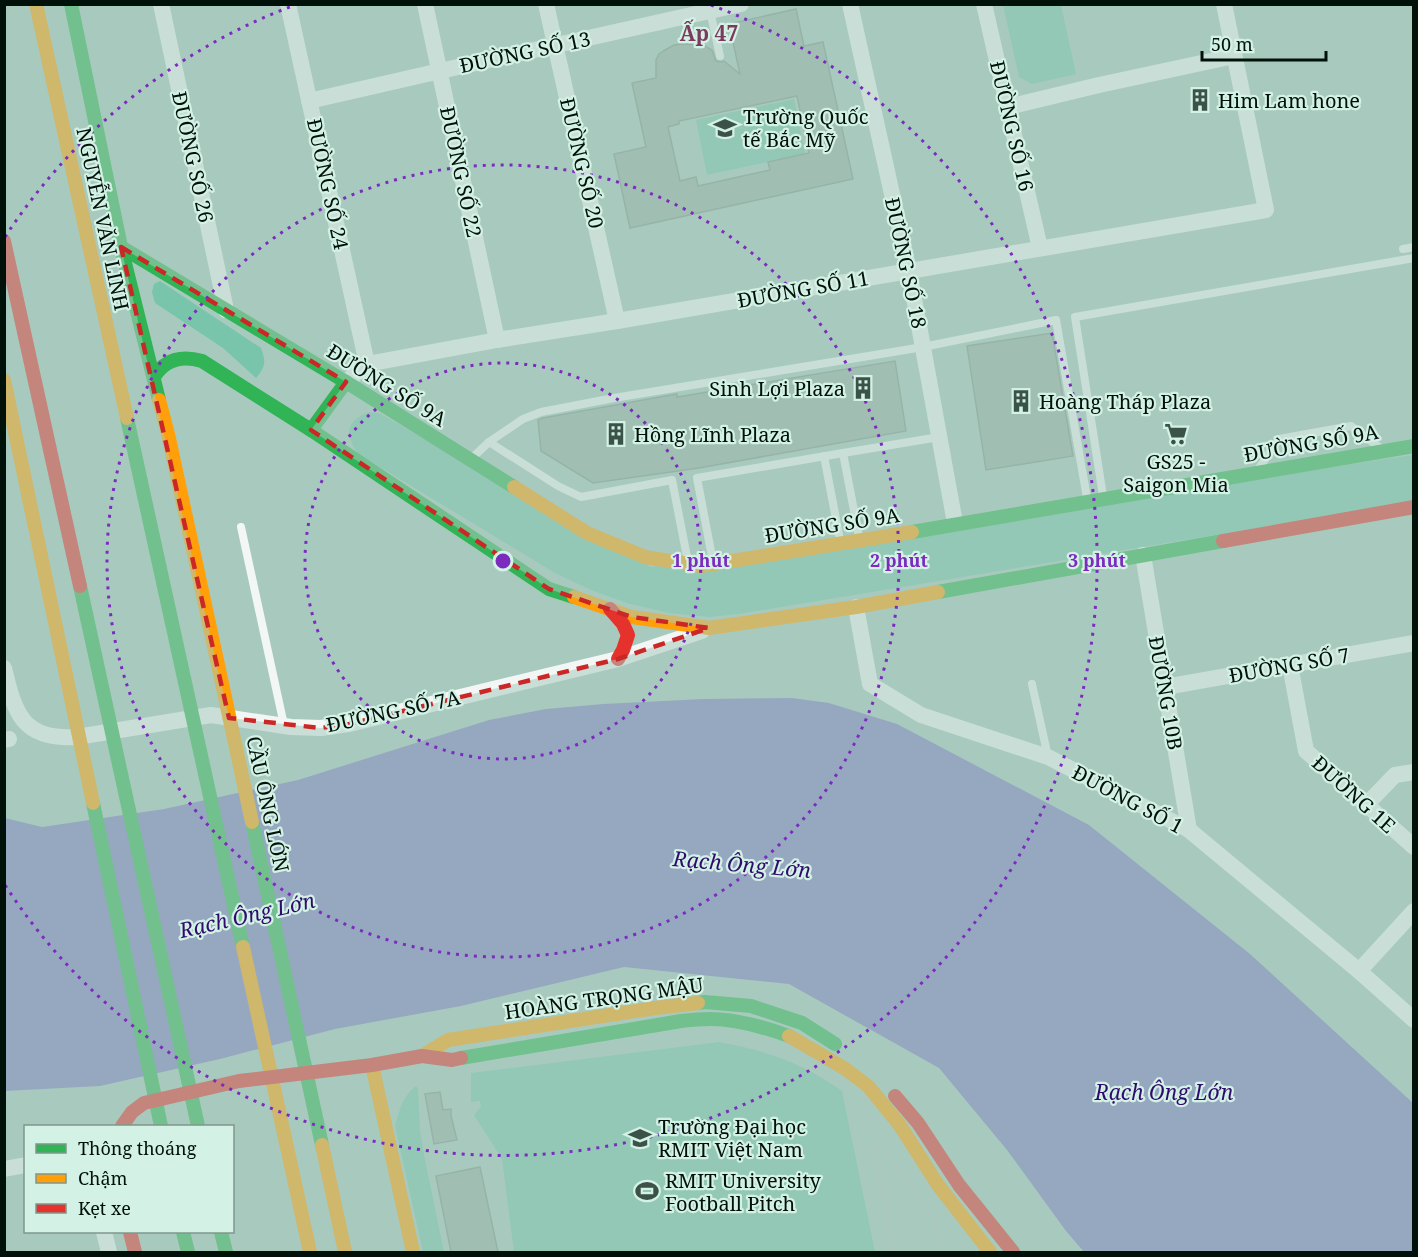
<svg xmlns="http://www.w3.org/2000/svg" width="1418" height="1257" font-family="'Noto Serif',serif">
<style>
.green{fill:#79c5ac}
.water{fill:#827ec3}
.building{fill:#98b0a3;stroke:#81988c;stroke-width:1.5;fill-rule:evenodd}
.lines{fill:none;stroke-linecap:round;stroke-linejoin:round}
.path{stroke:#b8c2be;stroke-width:3;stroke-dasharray:6 3;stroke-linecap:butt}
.lane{stroke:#f2f7f5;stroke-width:8}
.street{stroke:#f2f7f5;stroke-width:16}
.fast{stroke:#30b455;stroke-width:14}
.slow{stroke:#ff9f0a;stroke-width:14}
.jam{stroke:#e5322d;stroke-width:14}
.marked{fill:none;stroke:#cb2726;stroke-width:4.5;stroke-dasharray:12 8;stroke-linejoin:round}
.ring{fill:none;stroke:#7b2cbf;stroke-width:3;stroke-dasharray:3 6}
.labels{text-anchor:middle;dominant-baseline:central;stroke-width:4.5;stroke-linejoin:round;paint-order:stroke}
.street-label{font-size:20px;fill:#00110a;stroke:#d3f1e5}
.poi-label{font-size:20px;fill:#00110a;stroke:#d3f1e5;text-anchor:start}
.neighbourhood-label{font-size:21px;font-weight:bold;fill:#7c3a5c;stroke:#d3f1e5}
.water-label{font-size:21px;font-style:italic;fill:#2e0b6c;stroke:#d3f1e5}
.centre{fill:#7b2cbf;stroke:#d3f1e5;stroke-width:3}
.ring-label{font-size:18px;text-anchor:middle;font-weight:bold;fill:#7b2cbf;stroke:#d3f1e5;stroke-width:4.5;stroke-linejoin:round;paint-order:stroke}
</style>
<rect width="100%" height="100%" fill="#a8cabe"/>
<g class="green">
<path d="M1003 5H1061L1076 74 1032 84 1019 77Z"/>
<path d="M794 99 805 154 707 175 696 120Z"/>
<path d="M160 281 261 348C266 362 266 366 256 378L223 348 155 303 152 292 154 284Z"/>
<path d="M369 412 379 413 651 567 1413 455V502L739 614 709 617 669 613 627 603 591 590 555 573 357 453C345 432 346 421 369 412Z"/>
<path d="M719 1042C767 1051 801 1062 842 1091L875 1252H514L502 1159 474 1115 481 1107 480 1101 471 1102V1073Z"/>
<path d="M416 1086 418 1089 420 1130 424 1155 444 1252H423L395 1126C399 1111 403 1095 416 1086Z"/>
</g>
<path class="water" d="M792 698 829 703 897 724 1089 825 1250 954 1413 1103V1252H1084L1066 1231 1007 1150 939 1068 789 984 624 967 461 1006 335 1029 220 1059 100 1086 5 1091V818L42 827 164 809 298 780 489 720 546 709 603 704 703 699Z"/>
<g class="building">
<path d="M796 9 804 46 823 42 853 179 630 228 614 154 646 147 632 83 656 78V60L659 54 665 50 674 45 682 44 703 45 712 50 716 61 721 62 724 61 740 74 729 24ZM797 96 809 153 768 162 770 170 698 186 696 177 680 181 668 127 679 124V121Z"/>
<path d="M1052 333 1073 456 986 470 967 346Z"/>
<path d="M895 361 906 431 699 468 593 483 541 451 538 420 543 418 677 394V397Z"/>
<path d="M440 1092 443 1110 451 1109V1116L457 1140 434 1144 425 1094Z"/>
<path d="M480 1167 498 1252H451L436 1176Z"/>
</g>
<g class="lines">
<path class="path" d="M894 1252 874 1149 876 1147H879L883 1150C902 1174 926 1200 936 1229 939 1236 940 1245 941 1252"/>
<g class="lane">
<path d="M710 11 720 56"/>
<path d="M1403 249 1414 247"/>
<path d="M489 442 523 419 541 412 614 398 923 347 1056 320 1087 498"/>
<path d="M824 456 840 540"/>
<path d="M473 457 489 442 558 486 581 497 672 480 688 562"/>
<path d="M1259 468 1279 439 1351 426 1379 447"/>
<path d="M1103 496 1075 317 1414 258"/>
<path d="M241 527 284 725"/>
<path d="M859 537 843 453 939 437"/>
<path d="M713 562 697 478 843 453"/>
<path d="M1032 684 1048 757"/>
</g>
<g class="street">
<path d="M161 4 226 310"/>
<path d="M288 4 367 364"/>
<path d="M425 4 497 340"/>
<path d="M546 4 617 321"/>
<path d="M850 4 909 271 955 523"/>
<path d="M984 4 1040 248"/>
<path d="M309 101 440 71 741 4"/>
<path d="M1008 107 1099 85 1234 56"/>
<path d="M346 382 367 364 497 340 617 321 1266 210 1224 4"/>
<path d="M1143 555 1189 830"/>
<path d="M856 607 870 684 921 715 1048 757 1189 830 1359 971 1414 1020"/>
<path d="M1290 665 1306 751 1414 847"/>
<path d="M4 668C15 715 23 740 77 737L211 715 291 727 321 728 349 724 618 659 702 631"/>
<path d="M1165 687 1414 643"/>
<path d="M4 740 9 739"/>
<path d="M1366 805 1395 775 1414 772"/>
<path d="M1359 971 1414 911"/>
<path d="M4 1169 26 1165"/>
<path d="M104 1232 109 1252"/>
</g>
<g class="fast">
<path d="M71 4 121 247 159 400"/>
<path d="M121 247 346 382 514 487"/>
<path d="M154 377C165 359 182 355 202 361L311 430 549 589 574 597"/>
<path d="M127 418 243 947"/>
<path d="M311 430 346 382"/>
<path d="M912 532 1414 446"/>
<path d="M80 586 198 1126"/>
<path d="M938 592 1223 541"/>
<path d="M93 803 161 1126"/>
<path d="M252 822 322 1145"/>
<path d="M698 1003 705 1002 751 1006 802 1023 835 1044"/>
<path d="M461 1058 681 1021C690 1020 700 1019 710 1019 737 1019 764 1027 789 1036"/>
<path d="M183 1232 188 1252"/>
<path d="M221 1232 226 1252"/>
</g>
<g class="slow">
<path d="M36 4 127 418"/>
<path d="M4 380 93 803"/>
<path d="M159 400 168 434 252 822"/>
<path d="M514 487 587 533 645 557 701 566 912 532"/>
<path d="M574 597 632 617 709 628 856 607 938 592"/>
<path d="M243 947 310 1252"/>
<path d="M789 1036 844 1068 868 1086 899 1124 938 1185 990 1252"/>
<path d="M422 1056 448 1040 655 1008 698 1003"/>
<path d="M372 1065 413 1252"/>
<path d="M322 1145 345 1252"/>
</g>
<g class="jam">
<path d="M4 241 80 586"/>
<path d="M1223 541 1414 507"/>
<path d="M610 609 623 624 628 635 623 650 618 659"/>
<path d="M895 1096 918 1123 959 1185 1013 1252"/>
<path d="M122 1126 132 1112 144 1103 239 1081 372 1065 422 1056 452 1060 461 1058"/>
<path d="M130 1232 135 1252"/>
</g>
</g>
<path d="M0 0H1418V1257H0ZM121 247 346 382 311 430 549 589 632 617 709 628 618 659 349 724 321 728 229 718Z" fill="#a8cabe" fill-opacity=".55" fill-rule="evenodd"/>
<path class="marked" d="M121 247 346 382 311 430 549 589 632 617 709 628 618 659 349 724 321 728 229 718Z"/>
<g class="ring">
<circle cx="503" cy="561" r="198"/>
<circle cx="503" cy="561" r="396"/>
<path d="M5 237A594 594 0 0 1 295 5M711 5A594 594 0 1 1 5 885"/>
</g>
<defs>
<g id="building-bare" transform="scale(1.8)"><path d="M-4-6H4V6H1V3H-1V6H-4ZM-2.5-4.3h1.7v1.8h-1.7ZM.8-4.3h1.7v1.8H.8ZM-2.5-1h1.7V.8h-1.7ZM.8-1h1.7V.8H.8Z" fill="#3b5249" stroke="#d3f1e5" stroke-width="2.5" paint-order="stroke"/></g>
<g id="school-bare" transform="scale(1.8)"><path d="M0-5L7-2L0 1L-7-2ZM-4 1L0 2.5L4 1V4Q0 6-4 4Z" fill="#3b5249" stroke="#d3f1e5" stroke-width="2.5" paint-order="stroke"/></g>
<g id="supermarket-bare" transform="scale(1.8)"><path d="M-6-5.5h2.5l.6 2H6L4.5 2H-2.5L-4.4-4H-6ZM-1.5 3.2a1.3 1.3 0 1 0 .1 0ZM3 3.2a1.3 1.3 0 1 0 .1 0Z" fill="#3b5249" stroke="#d3f1e5" stroke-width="2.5" paint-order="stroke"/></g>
<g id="university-bare" transform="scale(1.8)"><path d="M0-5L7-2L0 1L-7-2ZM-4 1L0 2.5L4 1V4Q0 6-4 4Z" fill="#3b5249" stroke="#d3f1e5" stroke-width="2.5" paint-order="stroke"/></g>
<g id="stadium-bare" transform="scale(1.8)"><path d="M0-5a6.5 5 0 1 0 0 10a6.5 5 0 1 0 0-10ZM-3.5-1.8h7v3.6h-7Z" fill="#3b5249" stroke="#d3f1e5" stroke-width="2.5" paint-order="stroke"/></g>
</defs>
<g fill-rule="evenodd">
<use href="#building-bare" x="1200" y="100"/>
<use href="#school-bare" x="725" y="128"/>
<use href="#building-bare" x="863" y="388"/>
<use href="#building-bare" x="1021" y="401"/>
<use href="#building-bare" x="616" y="434"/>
<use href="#supermarket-bare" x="1176" y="434"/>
<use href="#university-bare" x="640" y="1138"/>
<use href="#stadium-bare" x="647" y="1191"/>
</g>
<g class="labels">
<g class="street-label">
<text transform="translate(525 52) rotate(-12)">ĐƯỜNG SỐ 13</text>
<text transform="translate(1012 126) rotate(77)">ĐƯỜNG SỐ 16</text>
<text transform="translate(193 157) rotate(78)">ĐƯỜNG SỐ 26</text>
<text transform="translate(582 163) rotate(77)">ĐƯỜNG SỐ 20</text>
<text transform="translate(461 172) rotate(78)">ĐƯỜNG SỐ 22</text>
<text transform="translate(328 184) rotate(78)">ĐƯỜNG SỐ 24</text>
<text transform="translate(103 219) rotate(78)">NGUYỄN VĂN LINH</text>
<text transform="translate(906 263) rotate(78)">ĐƯỜNG SỐ 18</text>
<text transform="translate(803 289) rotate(-10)">ĐƯỜNG SỐ 11</text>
<text transform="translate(387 385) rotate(32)">ĐƯỜNG SỐ 9A</text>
<text transform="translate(1311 443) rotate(-10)">ĐƯỜNG SỐ 9A</text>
<text transform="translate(832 525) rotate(-9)">ĐƯỜNG SỐ 9A</text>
<text transform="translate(1289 665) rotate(-10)">ĐƯỜNG SỐ 7</text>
<text transform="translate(1166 693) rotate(80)">ĐƯỜNG 10B</text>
<text transform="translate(393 711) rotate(-12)">ĐƯỜNG SỐ 7A</text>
<text transform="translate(1354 794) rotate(42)">ĐƯỜNG 1E</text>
<text transform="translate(1128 799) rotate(28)">ĐƯỜNG SỐ 1</text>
<text transform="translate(268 804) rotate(78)">CẦU ÔNG LỚN</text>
<text transform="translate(604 998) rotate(-8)">HOÀNG TRỌNG MẬU</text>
</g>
<g class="poi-label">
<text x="1218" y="100">Him Lam hone</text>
<text x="743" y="116">Trường Quốc<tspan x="743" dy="23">tế Bắc Mỹ</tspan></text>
<text x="845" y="388" text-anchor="end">Sinh Lợi Plaza</text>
<text x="1039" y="401">Hoàng Tháp Plaza</text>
<text x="634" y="434">Hồng Lĩnh Plaza</text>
<text x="1176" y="461" text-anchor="middle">GS25 -<tspan x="1176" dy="23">Saigon Mia</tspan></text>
<text x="658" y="1126">Trường Đại học<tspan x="658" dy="23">RMIT Việt Nam</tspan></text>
<text x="665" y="1180">RMIT University<tspan x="665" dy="23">Football Pitch</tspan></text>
</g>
<g class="neighbourhood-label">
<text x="709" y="33">Ấp 47</text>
</g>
<g class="water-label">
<text transform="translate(742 864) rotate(5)">Rạch Ông Lớn</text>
<text transform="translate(247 915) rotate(-13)">Rạch Ông Lớn</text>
<text x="1164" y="1092">Rạch Ông Lớn</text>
</g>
</g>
<circle cx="503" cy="561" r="9" class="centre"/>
<g class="ring-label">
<text x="701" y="567">1 phút</text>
<text x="899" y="567">2 phút</text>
<text x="1097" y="567">3 phút</text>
</g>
<rect width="1418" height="1257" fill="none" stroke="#00110a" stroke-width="12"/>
<rect x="24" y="1125" width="210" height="108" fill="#d3f1e5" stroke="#7f978d" stroke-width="1.5"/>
<rect x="36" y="1144" width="30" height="9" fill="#30b455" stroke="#7f978d" stroke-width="1.5"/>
<text x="78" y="1155" font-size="18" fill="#00110a">Thông thoáng</text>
<rect x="36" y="1174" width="30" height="9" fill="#ff9f0a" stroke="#7f978d" stroke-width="1.5"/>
<text x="78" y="1185" font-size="18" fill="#00110a">Chậm</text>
<rect x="36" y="1204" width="30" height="9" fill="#e5322d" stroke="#7f978d" stroke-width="1.5"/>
<text x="78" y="1215" font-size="18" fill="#00110a">Kẹt xe</text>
<path d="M1202 51v9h124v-9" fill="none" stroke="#00110a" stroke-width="3"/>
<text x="1211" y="51" font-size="18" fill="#00110a" stroke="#d3f1e5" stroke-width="4.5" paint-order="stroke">50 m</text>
</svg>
